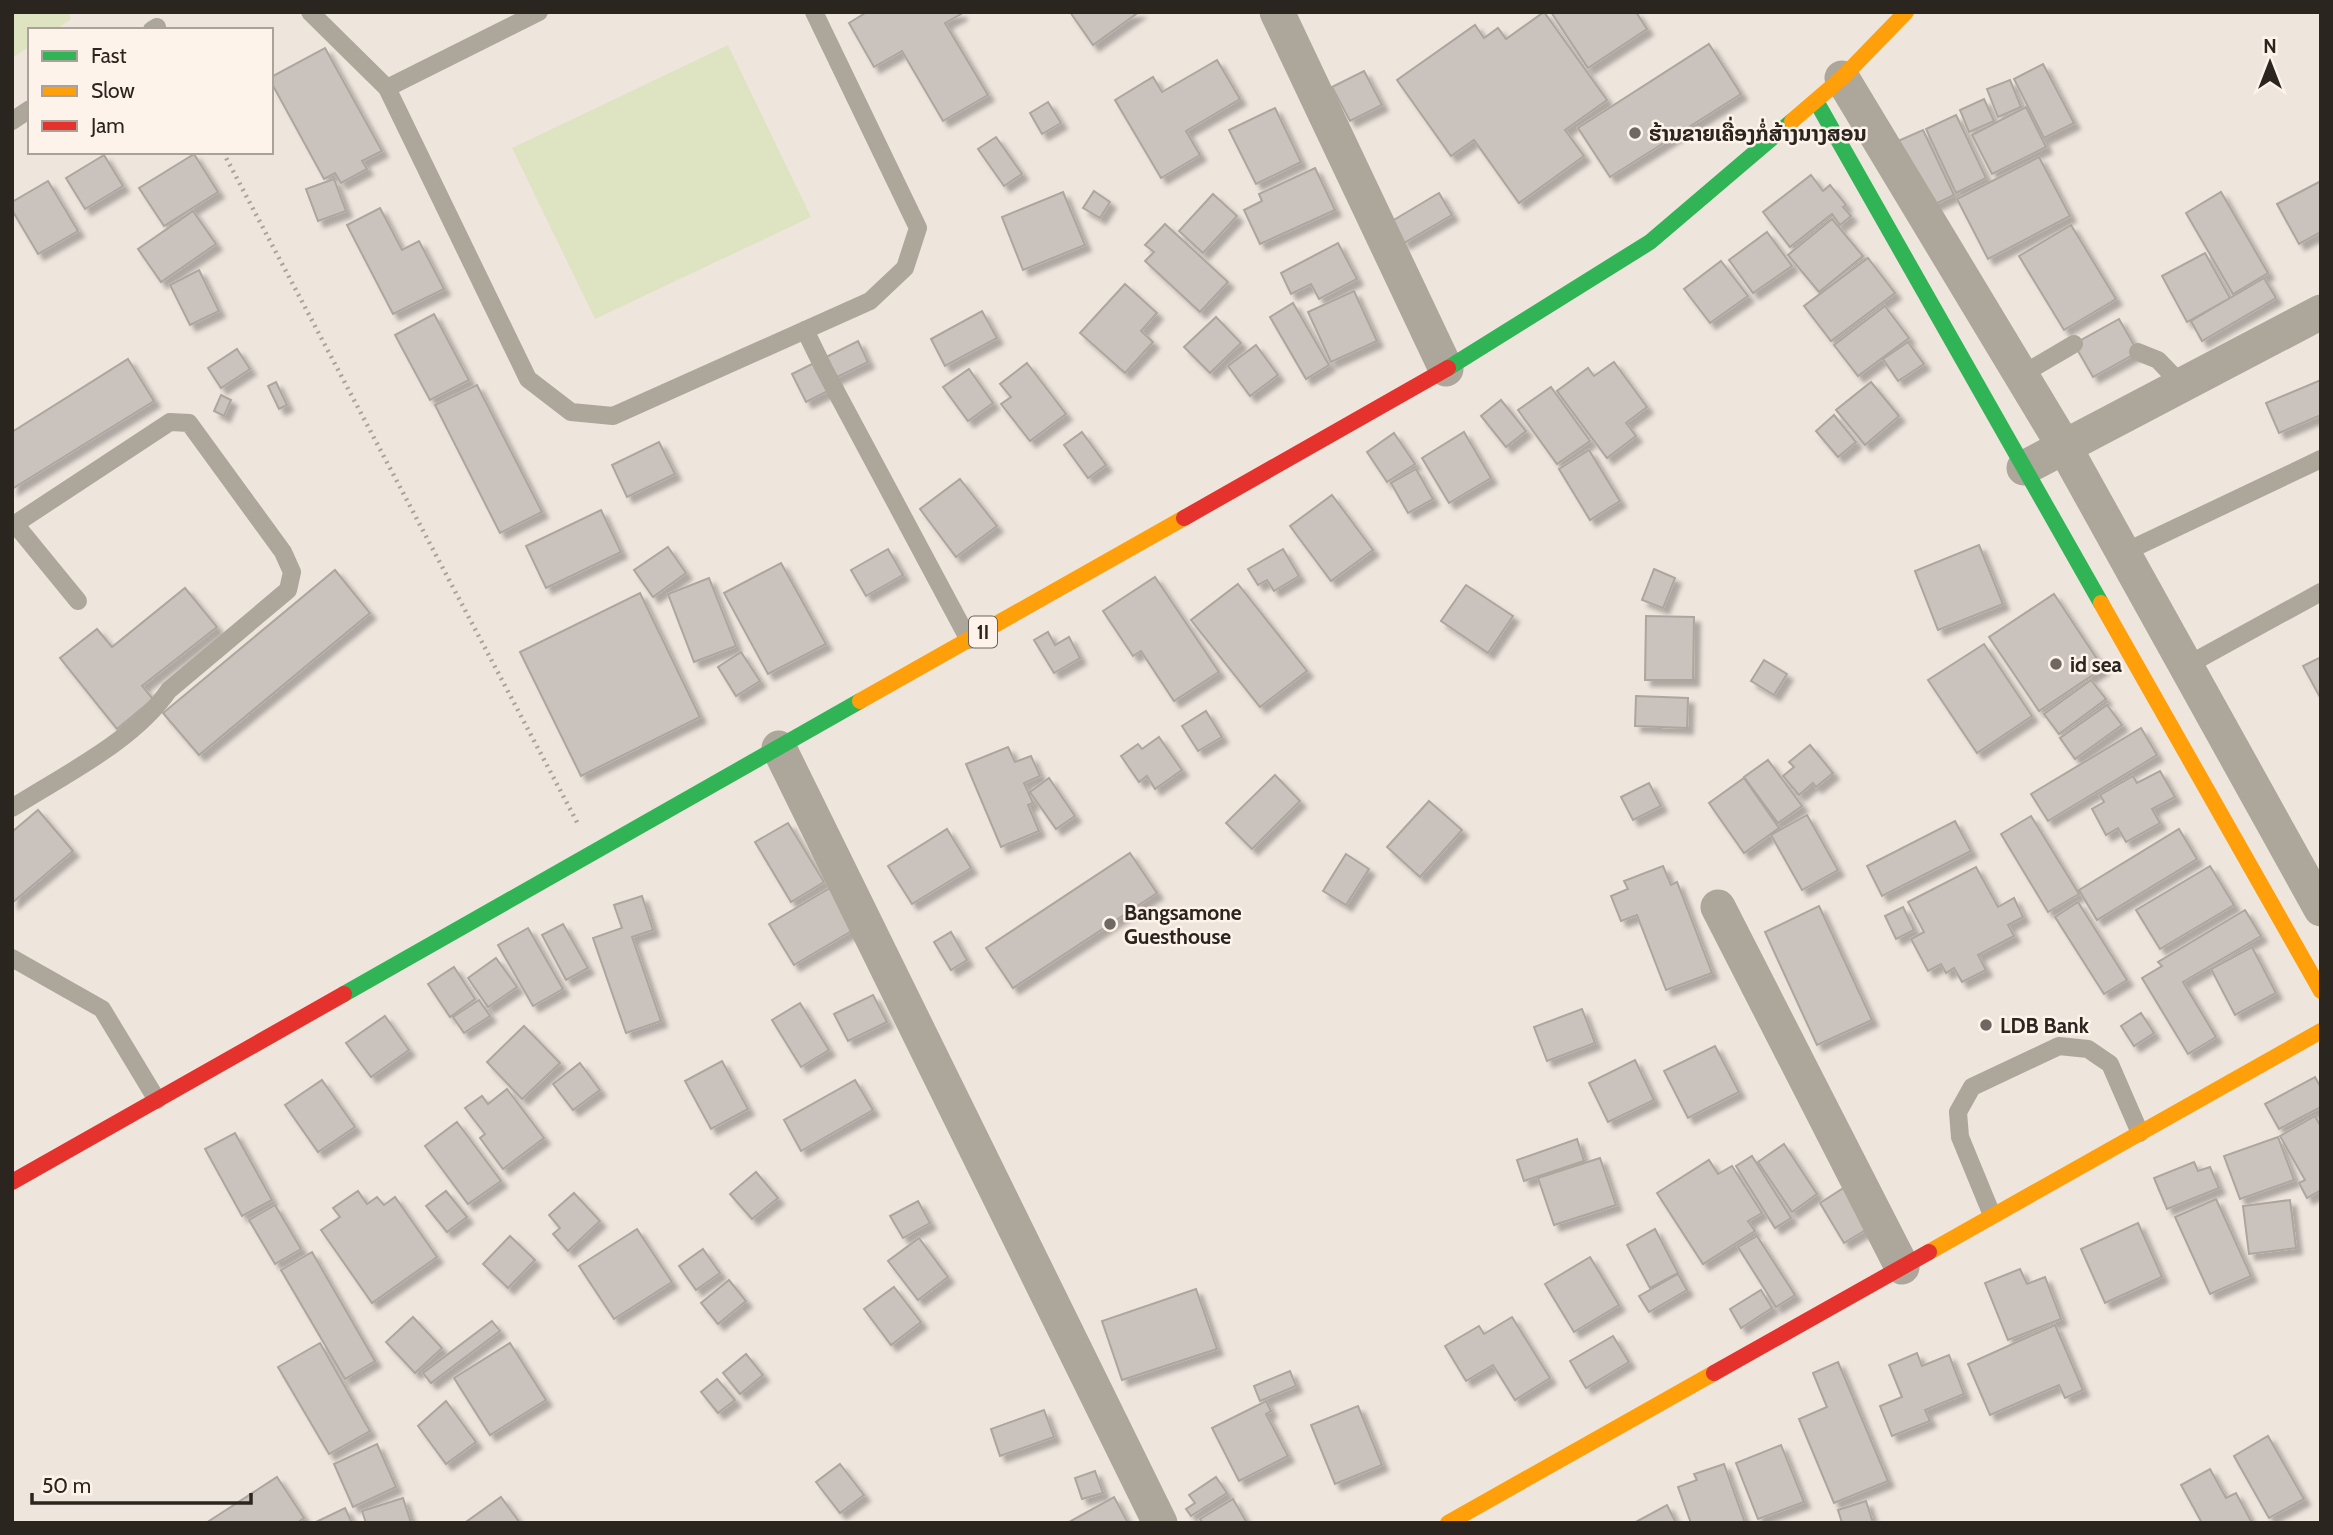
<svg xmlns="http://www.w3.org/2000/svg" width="2333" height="1535" font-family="Cabin,'Noto Sans Lao',sans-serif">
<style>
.green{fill:#dee4c2}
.building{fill:#cac3bd;stroke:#ada69f;stroke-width:2;filter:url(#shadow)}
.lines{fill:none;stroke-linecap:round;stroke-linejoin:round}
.path{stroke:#a9a49b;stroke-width:4.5;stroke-dasharray:2 5;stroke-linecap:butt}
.lane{stroke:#aca79a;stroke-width:18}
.street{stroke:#aca79a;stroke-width:35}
.fast{stroke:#30b455;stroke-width:16}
.slow{stroke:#ff9f0a;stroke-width:16}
.jam{stroke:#e5322d;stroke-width:16}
.poi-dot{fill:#6f6862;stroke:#fef3ea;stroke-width:2.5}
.labels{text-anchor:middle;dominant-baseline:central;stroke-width:5;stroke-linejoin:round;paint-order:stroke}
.shield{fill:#fef3ea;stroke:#6a635c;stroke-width:2}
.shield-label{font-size:19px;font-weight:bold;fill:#2b251f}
.poi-label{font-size:21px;font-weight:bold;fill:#2b251f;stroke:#fef3ea;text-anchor:start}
</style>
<defs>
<filter id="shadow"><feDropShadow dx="6" dy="6" stdDeviation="2" flood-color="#0004"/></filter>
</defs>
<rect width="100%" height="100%" fill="#eee5dd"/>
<g class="green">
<path d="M12 12H68L71 19 55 30H30V46L12 58Z"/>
<path d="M728 45 811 217 595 319 512 148Z"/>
</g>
<g class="building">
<path d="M867 12H960L961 14 945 23 988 95 943 121 902 51 874 67 849 23Z"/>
<path d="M1070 12H1139L1093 45Z"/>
<path d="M1544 12 1607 100 1565 130 1584 156 1519 203 1474 140 1451 156 1397 80 1475 25 1484 38 1498 28 1506 39Z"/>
<path d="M1551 12H1636L1647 29 1588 68Z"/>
<path d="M1709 44 1741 94 1610 177 1578 128Z"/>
<path d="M325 48 382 151 362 161 367 169 341 183 335 173 324 179 271 82V77Z"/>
<path d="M1217 60 1240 99 1186 131 1200 155 1161 178 1115 100 1153 77 1162 92Z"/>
<path d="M2043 64 2074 123 2044 138 2014 79Z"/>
<path d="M1364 71 1382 105 1350 121 1332 87Z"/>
<path d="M2010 80 2021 107 1998 117 1987 89Z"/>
<path d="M1984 99 1994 121 1969 132 1960 110Z"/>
<path d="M1048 102 1061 123 1042 134 1030 113Z"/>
<path d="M2026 107 2046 147 1992 174 1972 135Z"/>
<path d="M1275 108 1301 162 1256 184 1229 130Z"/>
<path d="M1956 115 1986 178 1956 193 1926 129Z"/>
<path d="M1923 130 1954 195 1929 207 1898 141Z"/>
<path d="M996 137 1022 174 1004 186 978 149Z"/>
<path d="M194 154 218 192 164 226 139 188Z"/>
<path d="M104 155 123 186 85 209 66 178Z"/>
<path d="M2039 157 2070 216 1988 259 1957 199Z"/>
<path d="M1315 168 1335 210 1260 244 1244 210 1262 201 1259 194Z"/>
<path d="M1811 175 1823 191 1830 185 1846 205 1843 207 1851 216 1840 225 1832 214 1790 247 1763 212Z"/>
<path d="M334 179 346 211 318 221 306 189Z"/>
<path d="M48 181 78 231 38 254 12 210V202Z"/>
<path d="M2321 181V232L2299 244 2277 204Z"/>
<path d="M1094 191 1110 202 1100 218 1083 208Z"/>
<path d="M1063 192 1085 245 1023 270 1002 217Z"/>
<path d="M2221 192 2268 273 2233 294 2186 213Z"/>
<path d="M1439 193 1452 215 1404 243 1392 221Z"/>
<path d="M1213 194 1237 216 1203 253 1179 231Z"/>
<path d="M380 208 402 250 419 241 444 289 393 314 347 225Z"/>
<path d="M193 211 216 244 161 282 138 249Z"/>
<path d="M1832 219 1863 256 1819 292 1788 255Z"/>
<path d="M1165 224 1228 282 1200 312 1145 261 1154 252 1145 245Z"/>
<path d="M2071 225 2116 299 2064 330 2019 256Z"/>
<path d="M1767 232 1792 266 1753 293 1729 260Z"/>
<path d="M1338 243 1357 279 1319 299 1311 284 1291 294 1281 273Z"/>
<path d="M2205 253 2230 298 2187 322 2162 276Z"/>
<path d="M1868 258 1895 293 1831 341 1804 306Z"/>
<path d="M1721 261 1748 296 1710 323 1684 289Z"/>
<path d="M199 270 219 311 190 325 170 285Z"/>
<path d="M2264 278 2276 298 2202 341 2191 321Z"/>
<path d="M1125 284 1157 313 1141 331 1153 342 1125 373 1080 333Z"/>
<path d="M1354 291 1377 341 1331 362 1308 312Z"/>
<path d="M1293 303 1329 365 1306 379 1270 317Z"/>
<path d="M1885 306 1909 338 1858 376 1834 345Z"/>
<path d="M982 311 997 338 945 366 931 339Z"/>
<path d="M434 314 469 380 430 400 395 335Z"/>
<path d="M1216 317 1241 343 1210 373 1184 347Z"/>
<path d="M2119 319 2138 352 2093 377 2074 344Z"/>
<path d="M858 341 868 362 833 379 836 387 806 402 792 374Z"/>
<path d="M1908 342 1924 364 1898 381 1883 359Z"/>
<path d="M1256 345 1278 375 1250 396 1228 366Z"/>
<path d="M237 349 250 369 221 388 208 368Z"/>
<path d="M128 359 154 401 12 489V432Z"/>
<path d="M1614 362 1647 407 1626 423 1636 436 1607 458 1557 391 1588 368 1594 376Z"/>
<path d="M1027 363 1066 414 1030 441 1001 404 1011 397 1000 384Z"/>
<path d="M969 369 993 403 968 421 943 387Z"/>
<path d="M2321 380V415L2279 433 2266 403Z"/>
<path d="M276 382 287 405 279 409 268 386Z"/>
<path d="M1871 382 1899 416 1865 445 1836 410Z"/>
<path d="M477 385 542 512 500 533 435 405Z"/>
<path d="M1551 387 1590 441 1557 464 1518 410Z"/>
<path d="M221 395 231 400 224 416 214 411Z"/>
<path d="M1501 400 1526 431 1506 447 1481 416Z"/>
<path d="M1834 415 1856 442 1838 457 1816 431Z"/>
<path d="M1082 432 1106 465 1088 478 1064 445Z"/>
<path d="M1464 432 1491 478 1449 503 1422 458Z"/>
<path d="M1394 433 1415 464 1387 482 1367 452Z"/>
<path d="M659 442 675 474 627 497 612 465Z"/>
<path d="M1589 450 1620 501 1590 520 1559 469Z"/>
<path d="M1416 469 1433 499 1408 513 1391 483Z"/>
<path d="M960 479 997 526 956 557 920 509Z"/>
<path d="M1332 495 1373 550 1331 581 1290 526Z"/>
<path d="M601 510 621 552 546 588 526 546Z"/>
<path d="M1979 545 2003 604 1938 630 1915 571Z"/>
<path d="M668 547 686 573 653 597 634 570Z"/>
<path d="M888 549 903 575 866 596 851 570Z"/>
<path d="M1283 549 1299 576 1274 591 1267 580 1258 585 1248 569Z"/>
<path d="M781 563 826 644 768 674 724 593Z"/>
<path d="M1654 569 1675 578 1663 608 1642 600Z"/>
<path d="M335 570 370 613 199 755 163 713Z"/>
<path d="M1155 577 1219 672 1174 701 1141 651 1133 656 1103 611Z"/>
<path d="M709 578 736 646 694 662 668 594Z"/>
<path d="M1238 584 1307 671 1260 707 1191 620Z"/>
<path d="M1466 585 1513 616 1488 653 1441 621Z"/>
<path d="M185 588 217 627 142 686 153 699 117 729 60 658 97 629 112 647Z"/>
<path d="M640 593 700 717 581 776 520 652Z"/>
<path d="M2054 594 2103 668 2039 711 1989 637Z"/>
<path d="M1646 616 1694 617 1693 680H1645Z"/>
<path d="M1048 632 1055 645 1069 637 1080 658 1054 673 1034 640Z"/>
<path d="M1984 644 2032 716 1977 753 1928 680Z"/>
<path d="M741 652 760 681 736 696 718 667Z"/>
<path d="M2321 657V699L2303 666Z"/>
<path d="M1764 660 1787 674 1774 695 1751 681Z"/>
<path d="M2091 680 2106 699 2059 734 2044 714Z"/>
<path d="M1636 696 1688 698 1687 728 1635 726Z"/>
<path d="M2107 705 2122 725 2075 759 2060 738Z"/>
<path d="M1206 711 1222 737 1198 751 1182 726Z"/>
<path d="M2141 728 2157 755 2048 821 2031 794Z"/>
<path d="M1159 737 1182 770 1155 789 1147 776 1139 782 1121 756 1138 744 1142 749Z"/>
<path d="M1810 745 1833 773 1816 787 1813 783 1799 795 1783 776 1794 767 1789 762Z"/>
<path d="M1008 747 1015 762 1031 756 1040 776 1024 783 1033 803 1028 805 1039 831 1001 847 966 764Z"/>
<path d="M1768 760 1802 806 1778 823 1744 777Z"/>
<path d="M2160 771 2175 797 2152 809 2160 823 2126 842 2118 828 2106 835 2092 809 2104 802 2100 795 2133 776 2137 783Z"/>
<path d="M1275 775 1300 801 1252 849 1226 823Z"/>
<path d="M1049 778 1075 816 1056 829 1030 792Z"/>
<path d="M1744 778 1779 828 1744 853 1709 803Z"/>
<path d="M1649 783 1661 806 1633 820 1621 797Z"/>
<path d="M1429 801 1462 830 1420 877 1387 847Z"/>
<path d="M38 810 73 851 12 903V832Z"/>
<path d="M1807 815 1838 870 1802 890 1771 835Z"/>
<path d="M2031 816 2079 894 2048 912 2001 834Z"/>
<path d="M1955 821 1971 851 1882 896 1867 866Z"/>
<path d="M788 823 824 882 791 902 755 842Z"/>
<path d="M947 829 971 868 912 904 888 866Z"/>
<path d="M2179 829 2197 859 2097 920 2079 890Z"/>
<path d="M1130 853 1157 893 1013 988 986 948Z"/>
<path d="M1346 854 1369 869 1346 905 1323 891Z"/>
<path d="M1663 866 1671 885 1677 882 1712 973 1666 990 1637 915 1621 921 1611 896 1628 889 1624 881Z"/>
<path d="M2210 866 2234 905 2160 949 2136 910Z"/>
<path d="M1976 867 1998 907 2014 898 2023 917 2008 925 2014 936 1978 955 1986 970 1962 982 1954 968 1946 973 1941 964 1928 971 1911 939 1924 932 1908 902Z"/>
<path d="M835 885 860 926 794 965 769 924Z"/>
<path d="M642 896 653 930 632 937 661 1021 626 1033 593 938 622 928 614 905Z"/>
<path d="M2078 902 2127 980 2104 994 2055 917Z"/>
<path d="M1819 906 1872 1020 1817 1045 1765 932Z"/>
<path d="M1903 907 1914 930 1896 939 1885 916Z"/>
<path d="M2245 910 2261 936 2183 982 2216 1037 2188 1054 2142 978 2162 966 2158 962Z"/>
<path d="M563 924 588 968 566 980 542 935Z"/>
<path d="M528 928 563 989 533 1006 498 945Z"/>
<path d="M951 932 967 960 951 970 934 942Z"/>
<path d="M2252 947 2276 993 2235 1015 2211 969Z"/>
<path d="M496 958 517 987 488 1007 468 978Z"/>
<path d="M454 967 475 999 450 1017 428 984Z"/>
<path d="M873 995 887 1022 848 1041 834 1014Z"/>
<path d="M479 1000 490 1016 464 1033 453 1017Z"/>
<path d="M800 1003 829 1050 801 1067 772 1020Z"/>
<path d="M1582 1009 1595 1043 1547 1061 1534 1027Z"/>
<path d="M2141 1013 2154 1033 2134 1046 2121 1026Z"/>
<path d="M385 1016 409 1050 371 1077 346 1043Z"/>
<path d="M524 1026 560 1063 522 1099 487 1062Z"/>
<path d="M1715 1046 1739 1092 1688 1118 1664 1071Z"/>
<path d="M1635 1060 1654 1100 1608 1122 1589 1083Z"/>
<path d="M722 1061 748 1109 711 1129 685 1081Z"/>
<path d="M580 1063 600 1090 573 1110 553 1084Z"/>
<path d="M2315 1077 2321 1088V1107L2279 1129 2265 1104Z"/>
<path d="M322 1080 355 1127 318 1152 285 1105Z"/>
<path d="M855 1080 873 1110 801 1151 784 1120Z"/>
<path d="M507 1089 544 1138 503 1169 480 1138 485 1134 465 1108 482 1096 488 1104Z"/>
<path d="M2315 1116 2321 1127V1190L2307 1198 2299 1183 2305 1180 2280 1136Z"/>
<path d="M457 1122 501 1181 468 1204 425 1146Z"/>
<path d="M235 1133 272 1200 242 1216 205 1149Z"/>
<path d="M2278 1137 2294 1180 2240 1199 2224 1156Z"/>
<path d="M1577 1139 1584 1161 1524 1181 1517 1160Z"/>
<path d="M1784 1144 1817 1194 1792 1212 1758 1162Z"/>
<path d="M1752 1156 1791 1218 1775 1228 1736 1166Z"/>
<path d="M1600 1158 1616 1205 1554 1225 1538 1178Z"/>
<path d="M1709 1160 1718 1174 1732 1166 1762 1213 1748 1221 1755 1231 1703 1264 1657 1193Z"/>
<path d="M2194 1162 2198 1171 2210 1167 2219 1188 2167 1209 2154 1178Z"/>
<path d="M756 1172 778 1198 752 1219 730 1194Z"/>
<path d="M1845 1187 1869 1228 1844 1243 1820 1203Z"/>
<path d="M358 1191 367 1204 377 1197 384 1205 395 1197 437 1257 372 1303 321 1230 340 1217 333 1208Z"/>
<path d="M446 1191 467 1217 447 1232 426 1206Z"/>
<path d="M574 1193 600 1221 568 1251 553 1234 560 1228 549 1215Z"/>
<path d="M2216 1199 2251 1276 2210 1294 2175 1217Z"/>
<path d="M2290 1200 2296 1248 2249 1254 2243 1206Z"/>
<path d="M918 1201 930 1223 903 1238 890 1216Z"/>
<path d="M275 1205 301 1249 275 1264 249 1220Z"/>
<path d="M2138 1223 2162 1277 2105 1303 2081 1249Z"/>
<path d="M637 1229 672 1282 614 1319 579 1266Z"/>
<path d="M1655 1229 1678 1273 1650 1288 1627 1245Z"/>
<path d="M510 1236 535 1260 508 1288 483 1264Z"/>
<path d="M1757 1236 1795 1295 1776 1307 1738 1247Z"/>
<path d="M919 1238 948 1277 918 1300 888 1261Z"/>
<path d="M703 1249 720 1273 696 1290 679 1266Z"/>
<path d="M312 1252 375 1361 345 1379 281 1270Z"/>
<path d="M1590 1257 1619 1305 1574 1332 1545 1284Z"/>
<path d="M2020 1269 2027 1284 2045 1277 2061 1319 2008 1340 1985 1283Z"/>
<path d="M1678 1274 1687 1290 1649 1312 1639 1296Z"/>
<path d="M729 1280 746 1301 718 1324 701 1303Z"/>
<path d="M894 1287 921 1322 891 1345 864 1309Z"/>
<path d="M1196 1289 1217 1349 1122 1380 1102 1321Z"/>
<path d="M1761 1290 1772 1308 1741 1328 1730 1309Z"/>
<path d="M413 1317 442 1348 415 1373 386 1342Z"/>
<path d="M1512 1317 1550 1378 1515 1400 1493 1365 1466 1381 1445 1346 1479 1326 1484 1334Z"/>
<path d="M492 1321 500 1331 431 1383 423 1373Z"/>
<path d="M2055 1325 2083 1390 2065 1398 2059 1385 1990 1415 1968 1364Z"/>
<path d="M1613 1336 1629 1362 1586 1388 1570 1361Z"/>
<path d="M320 1343 370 1431 329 1454 278 1367Z"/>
<path d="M510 1343 546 1400 490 1435 454 1378Z"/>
<path d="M1917 1353 1922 1366 1949 1355 1964 1394 1925 1410 1930 1421 1892 1436 1880 1406 1902 1397 1889 1365Z"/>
<path d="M746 1354 763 1375 740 1394 723 1373Z"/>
<path d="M1838 1362 1888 1481 1834 1503 1799 1419 1827 1407 1813 1373Z"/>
<path d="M1290 1371 1296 1386 1260 1401 1254 1386Z"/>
<path d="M717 1379 735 1400 718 1413 701 1392Z"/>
<path d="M446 1401 476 1442 446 1464 418 1426Z"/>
<path d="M1266 1401 1271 1411 1266 1414 1288 1456 1239 1481 1212 1428Z"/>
<path d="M1358 1406 1382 1465 1335 1484 1311 1425Z"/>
<path d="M1044 1410 1054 1437 1000 1456 991 1429Z"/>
<path d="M2268 1436 2304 1499 2269 1518 2234 1456Z"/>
<path d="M377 1444 396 1487 353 1507 334 1464Z"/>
<path d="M1781 1445 1804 1502 1758 1519 1736 1463Z"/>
<path d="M840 1464 864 1495 840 1513 816 1482Z"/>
<path d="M1724 1464 1745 1523H1691L1678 1487 1697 1480 1694 1474Z"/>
<path d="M2210 1469 2226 1498 2236 1493 2252 1523H2202L2181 1485Z"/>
<path d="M1095 1471 1103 1493 1082 1499 1075 1478Z"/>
<path d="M277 1477 304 1518 297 1523H206Z"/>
<path d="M1216 1477 1227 1493 1191 1516 1186 1509 1195 1503 1189 1495Z"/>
<path d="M501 1497 520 1523H467L466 1522Z"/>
<path d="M1114 1497 1128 1523H1067Z"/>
<path d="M403 1498 411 1523H366L362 1511Z"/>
<path d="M1233 1499 1247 1523H1203L1200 1519Z"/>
<path d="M1866 1501 1873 1523H1842L1838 1510Z"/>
<path d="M1667 1505 1676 1523H1634Z"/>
<path d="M345 1508 352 1523H314Z"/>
</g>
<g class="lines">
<path class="path" d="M223 152 578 824"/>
<g class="lane">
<path d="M310 12 387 88 528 379 571 412 613 416 870 301 905 268 918 228 814 12"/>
<path d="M152 30 157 27"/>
<path d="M387 88 539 12"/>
<path d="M12 121 30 109"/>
<path d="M805 330 824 369 969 640"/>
<path d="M2138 352 2158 360 2182 385"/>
<path d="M2021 375 2074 344"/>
<path d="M15 524 78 601"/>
<path d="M12 526 170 422 189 423 283 552 292 572 288 590 169 690C133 742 65 774 12 808"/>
<path d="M2123 553 2321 459"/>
<path d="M2186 666 2321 592"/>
<path d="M12 958 102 1009 157 1100"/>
<path d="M1992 1215 1960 1137 1958 1112 1972 1087 2059 1046 2088 1049 2110 1064 2140 1133"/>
</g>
<g class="street">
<path d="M1277 12 1446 369"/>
<path d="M1842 78 2065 448 2321 909"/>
<path d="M2024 468 2321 312"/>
<path d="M779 748 1160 1523"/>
<path d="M1718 907 1902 1267"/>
</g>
<g class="fast">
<path d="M1816 101 2101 603"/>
<path d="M1448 368 1650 242 1792 121"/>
<path d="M344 994 860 701"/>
</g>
<g class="slow">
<path d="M1792 121 1842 78 1906 12"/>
<path d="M2101 603 2321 991"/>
<path d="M860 701 1184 518"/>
<path d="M1929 1252 2321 1031"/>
<path d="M1448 1523 1714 1373"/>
</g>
<g class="jam">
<path d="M1184 518 1448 368"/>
<path d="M12 1182 344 994"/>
<path d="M1714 1373 1929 1252"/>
</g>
</g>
<g class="poi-dot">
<circle cx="1635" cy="133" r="7"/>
<circle cx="2056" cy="664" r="7"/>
<circle cx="1110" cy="924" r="7"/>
<circle cx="1986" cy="1025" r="7"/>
</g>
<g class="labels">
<rect class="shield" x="969" y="616.5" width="28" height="31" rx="5"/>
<g class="shield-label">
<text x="983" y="632">1I</text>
</g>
<g class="poi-label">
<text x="1649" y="133">ຮ້ານຂາຍເຄື່ອງກໍ່ສ້າງນາງສອນ</text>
<text x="2070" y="664">id sea</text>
<text x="1124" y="912">Bangsamone<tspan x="1124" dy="24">Guesthouse</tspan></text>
<text x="2000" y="1025">LDB Bank</text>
</g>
</g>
<rect width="2333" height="1535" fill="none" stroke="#2b251f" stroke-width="28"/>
<rect x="28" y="28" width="245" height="126" fill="#fef3ea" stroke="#aaa199" stroke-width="2"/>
<rect x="42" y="51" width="35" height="10" fill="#30b455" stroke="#aaa199" stroke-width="2"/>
<text x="91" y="63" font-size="21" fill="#2b251f">Fast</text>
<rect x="42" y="86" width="35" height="10" fill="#ff9f0a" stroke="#aaa199" stroke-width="2"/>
<text x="91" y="98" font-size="21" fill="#2b251f">Slow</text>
<rect x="42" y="121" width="35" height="10" fill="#e5322d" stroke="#aaa199" stroke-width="2"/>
<text x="91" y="133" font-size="21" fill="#2b251f">Jam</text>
<g transform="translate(2270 63)" stroke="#fef3ea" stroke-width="5" paint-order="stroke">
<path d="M0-5L12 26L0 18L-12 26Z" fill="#2b251f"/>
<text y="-10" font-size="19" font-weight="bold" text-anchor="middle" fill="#2b251f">N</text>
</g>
<path d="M32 1493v10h219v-10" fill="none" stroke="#2b251f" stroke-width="3.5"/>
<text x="42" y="1493" font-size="21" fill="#2b251f" stroke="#fef3ea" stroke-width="5" paint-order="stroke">50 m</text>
</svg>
